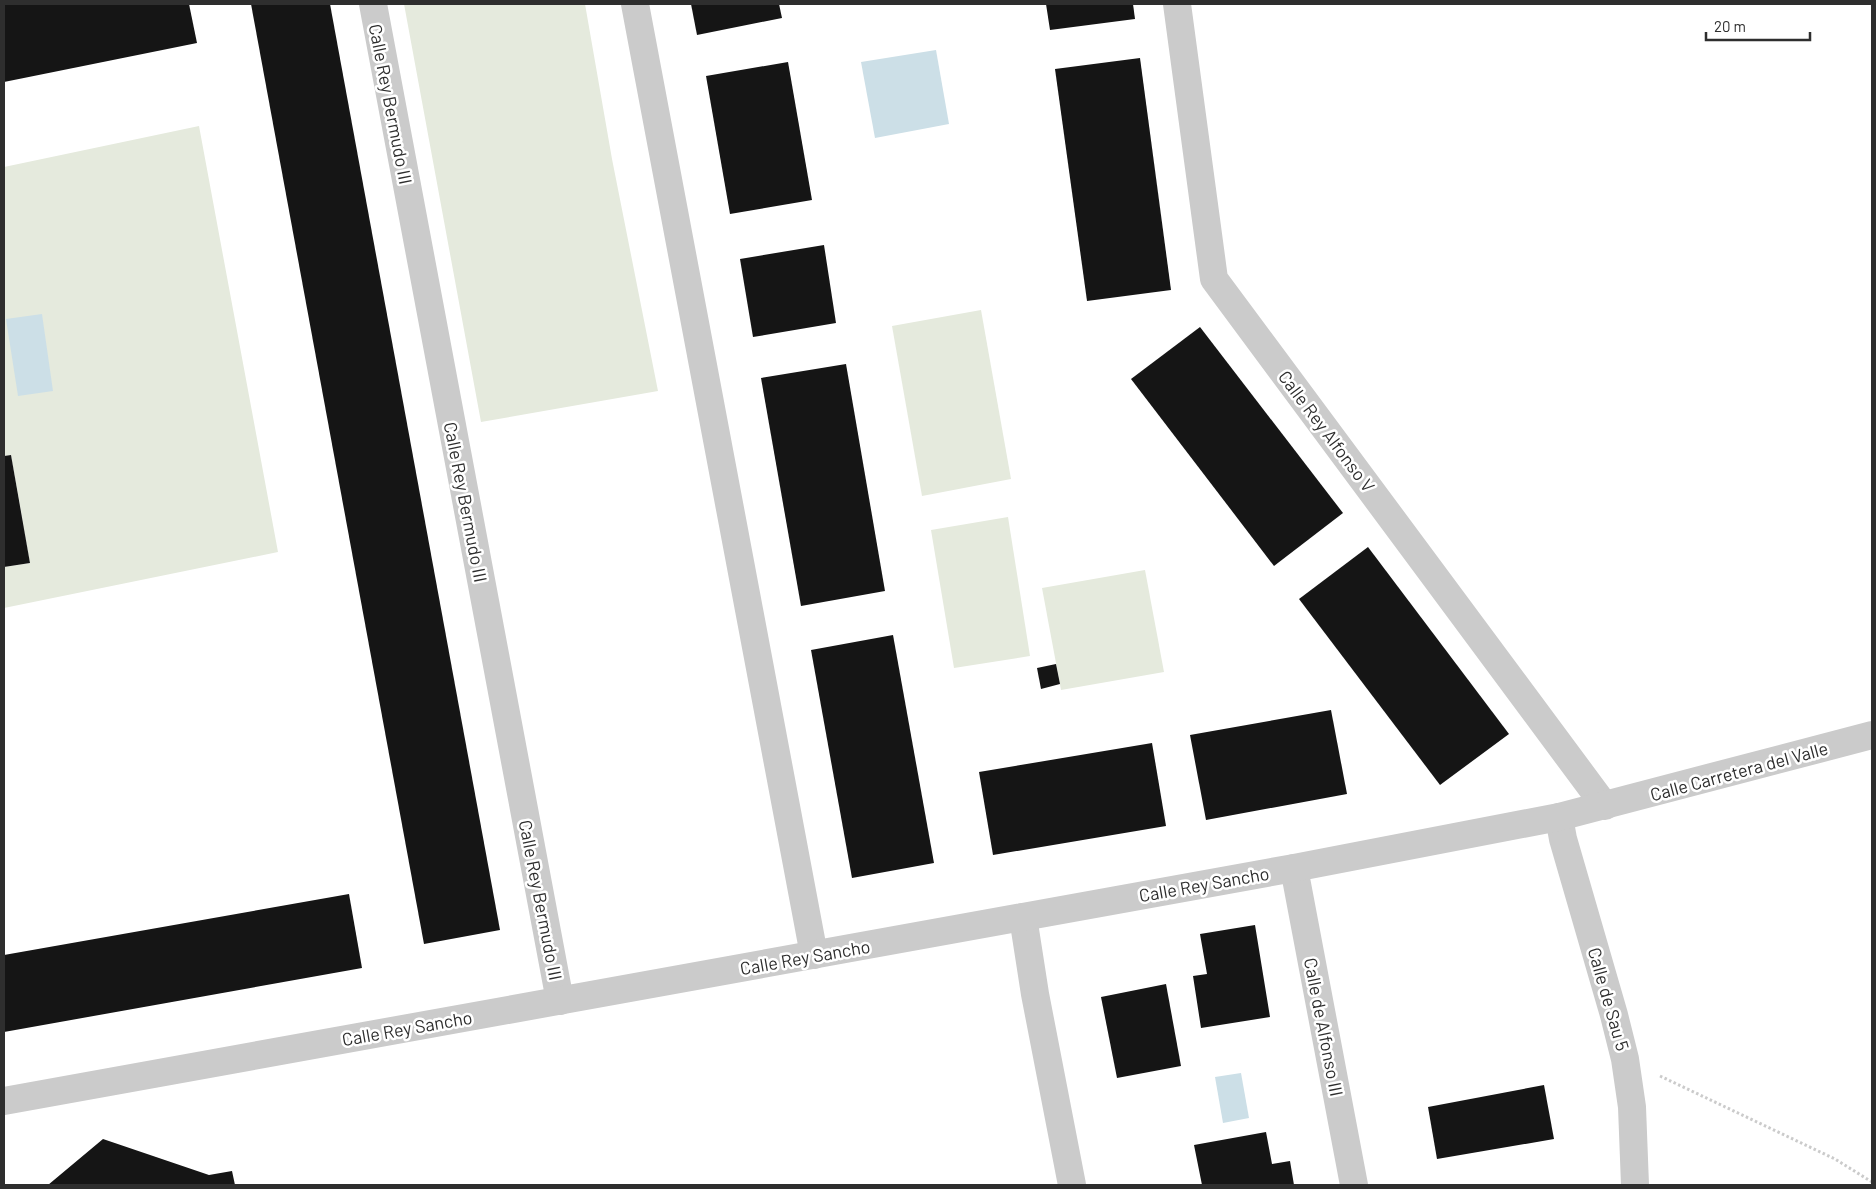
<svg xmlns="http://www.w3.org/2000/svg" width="1876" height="1189" font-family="Barlow,sans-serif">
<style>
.green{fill:#e5eadd}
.water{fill:#ccdfe7}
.building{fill:#151515}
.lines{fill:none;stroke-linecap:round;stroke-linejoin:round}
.path{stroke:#cbcbcb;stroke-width:3;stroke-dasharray:2.5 2.5;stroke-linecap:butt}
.minor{stroke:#cbcbcb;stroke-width:28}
.labels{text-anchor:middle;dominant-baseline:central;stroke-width:5;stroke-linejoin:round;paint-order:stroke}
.street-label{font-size:18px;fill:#2e2e2e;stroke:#fff}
</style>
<rect width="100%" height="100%" fill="#fff"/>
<g class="green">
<path d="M404 4H585L612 159 658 391 481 422Z"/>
<path d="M199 126 278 552 4 608V567L30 563 11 455 4 456V167Z"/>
<path d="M981 310 1011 479 922 496 892 326Z"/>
<path d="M1008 517 1030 656 954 668 931 530Z"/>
<path d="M1145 570 1164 672 1061 690 1042 588Z"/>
</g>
<g class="water">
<path d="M936 50 949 124 875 138 861 62Z"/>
<path d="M42 314 53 391 18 396 6 319Z"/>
<path d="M1241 1073 1249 1118 1223 1123 1215 1077Z"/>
</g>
<g class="building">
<path d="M11 4H189L197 43 4 82V5Z"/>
<path d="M251 4H330L500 930 424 944Z"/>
<path d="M691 4H779L782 18 697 35Z"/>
<path d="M1046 4H1133L1135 19 1050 30Z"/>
<path d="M1140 58 1171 290 1087 301 1055 69Z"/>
<path d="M788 62 812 200 730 214 706 76Z"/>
<path d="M824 245 836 323 753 337 740 259Z"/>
<path d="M1200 327 1343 513 1274 566 1131 379Z"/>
<path d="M846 364 885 591 801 606 761 378Z"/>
<path d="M11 455 30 563 4 567V456Z"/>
<path d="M1368 547 1509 734 1440 785 1299 599Z"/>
<path d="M893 635 934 863 852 878 811 650Z"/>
<path d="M1056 664 1060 684 1041 689 1037 668Z"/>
<path d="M1331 710 1347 794 1206 820 1190 735Z"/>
<path d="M1152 743 1166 826 993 855 979 772Z"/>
<path d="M349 894 362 968 4 1032V955Z"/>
<path d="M1255 925 1270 1017 1201 1028 1193 976 1207 974 1200 934Z"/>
<path d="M1166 984 1181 1066 1117 1078 1101 997Z"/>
<path d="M1544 1085 1554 1139 1437 1159 1428 1107Z"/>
<path d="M1266 1132 1272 1164 1290 1161 1294 1185H1202L1194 1145Z"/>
<path d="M103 1139 209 1175 232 1171 235 1185H48Z"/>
</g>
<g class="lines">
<path class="path" d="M1660 1076 1835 1159 1872 1182"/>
<g class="minor">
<path d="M373 4 560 1001"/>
<path d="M635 4 814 955"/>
<path d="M1177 4 1214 279 1605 806"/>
<path d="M1559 817 1563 839 1614 1015 1625 1059 1632 1107 1635 1185"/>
<path d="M1294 868 1354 1185"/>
<path d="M1023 917 1035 994 1072 1185"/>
<path d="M4 1101 1294 868 1559 817 1872 735"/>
</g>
</g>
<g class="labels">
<g class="street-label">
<text transform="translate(391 104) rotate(79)">Calle Rey Bermudo III</text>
<text transform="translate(1327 431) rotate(53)">Calle Rey Alfonso V</text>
<text transform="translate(466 502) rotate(79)">Calle Rey Bermudo III</text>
<text transform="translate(1739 771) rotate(-15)">Calle Carretera del Valle</text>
<text transform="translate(1204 884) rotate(-10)">Calle Rey Sancho</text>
<text transform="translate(541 900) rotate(79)">Calle Rey Bermudo III</text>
<text transform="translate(805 957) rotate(-10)">Calle Rey Sancho</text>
<text transform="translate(1609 999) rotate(74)">Calle de Sau 5</text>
<text transform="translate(1324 1027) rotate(79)">Calle de Alfonso III</text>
<text transform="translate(407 1028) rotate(-10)">Calle Rey Sancho</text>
</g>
</g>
<rect width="1876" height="1189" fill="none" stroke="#2e2e2e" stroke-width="10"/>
<path d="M1706 32v8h104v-8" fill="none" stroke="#2e2e2e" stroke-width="2.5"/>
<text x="1714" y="32" font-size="15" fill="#2e2e2e" stroke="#ffffff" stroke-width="4" paint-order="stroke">20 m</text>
</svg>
